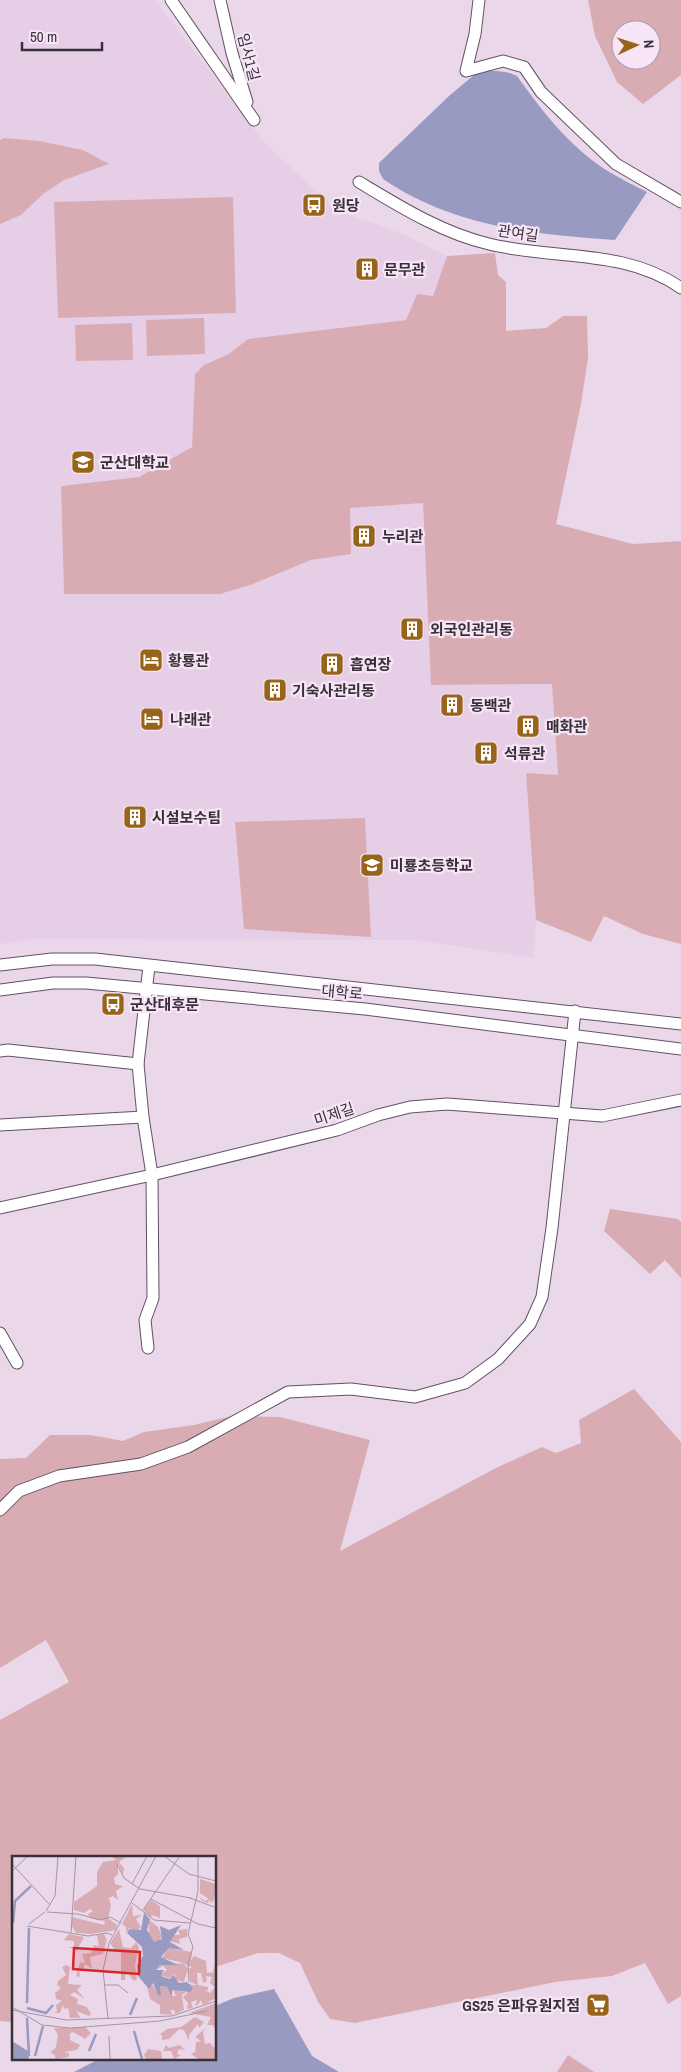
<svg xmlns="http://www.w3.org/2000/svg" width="681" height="2072" font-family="'Archivo Narrow','Noto Sans KR',sans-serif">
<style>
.built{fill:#e6cee7}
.green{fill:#d9acb4;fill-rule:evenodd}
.water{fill:#989ac2}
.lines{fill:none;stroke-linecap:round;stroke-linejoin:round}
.minor-casing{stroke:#615262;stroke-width:13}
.minor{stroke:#fff;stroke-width:11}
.labels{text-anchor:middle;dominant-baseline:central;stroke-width:4.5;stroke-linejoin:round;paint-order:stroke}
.street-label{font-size:15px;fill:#383138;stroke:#f7e5f7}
.poi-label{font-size:15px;font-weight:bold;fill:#383138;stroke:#f7e5f7;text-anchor:start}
.inset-river{fill:none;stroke:#989ac2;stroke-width:2.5}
.inset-road{fill:none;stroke:#a395a3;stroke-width:1}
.view{fill:#d62828;fill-opacity:0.15;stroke:#d62828;stroke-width:2.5}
.inset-edge{fill:none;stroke:#383138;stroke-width:2.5}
</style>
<rect width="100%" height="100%" fill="#ead8ea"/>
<path class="built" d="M0 0H155L264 142 337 211 401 233 447 256 433 296 417 294 406 320 248 339 229 354 204 365 195 374 192 447 139 477 61 486 64 594 220 593 253 584 311 560 351 554 350 508 423 503 431 685 552 684 558 776 526 774 536 920 534 958 415 940 31 939 0 944Z"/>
<g class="green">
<path d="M588 0H681V75L643 104 617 82 595 36ZM621 30H651V60H621Z"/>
<path d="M4 138 39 141 83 150 109 164 64 180 43 194 21 215 0 224V140Z"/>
<path d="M233 197 236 313 58 318 54 202Z"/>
<path d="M495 253 498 275 506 282V331L546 328 563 316H587L588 358 581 404 556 524 633 544 681 541V944L643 934 604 916 591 942 536 920 526 773 558 775 552 684 431 685 423 503 350 508 351 554 311 560 253 584 220 594H64L61 486 139 477 192 447 195 374 204 365 229 354 248 339 406 320 417 294 433 296 447 256Z"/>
<path d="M204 318 205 354 147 356 146 320Z"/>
<path d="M132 323 133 360 76 361 75 325Z"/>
<path d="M365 818 371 937 244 929 235 822Z"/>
<path d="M610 1209 678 1219 681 1222V1278L665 1260 650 1274 604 1231Z"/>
<path d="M634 1389 681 1442V1996L668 2004 645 1963 612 1976 555 1982 355 2023 330 2019 318 2002 300 1963 279 1953H258L215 1967V1857H14V2022L0 2021V1720L69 1682 46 1640 0 1668V1459L26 1458 50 1435H91L123 1441 144 1432 194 1425 232 1416 280 1417 370 1440 340 1551 496 1468 542 1447 556 1453 581 1443 579 1420Z"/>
<path d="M568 2055 594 2072H557Z"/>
</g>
<g class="water">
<path d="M482 71C494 71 506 70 517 76 542 111 569 146 606 170 619 178 633 185 647 192L615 240C533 234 454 227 383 179L379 171V163L449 96 474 75Z"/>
<path d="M274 1989 312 2056 339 2072H74L101 2058H215V2006L234 1998Z"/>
</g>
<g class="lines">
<g class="minor-casing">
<g id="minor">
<path d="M171 0 254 120"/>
<path d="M220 0 232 53 247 102"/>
<path d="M479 0 475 34 466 71 503 61 524 67 541 92 616 164 681 202"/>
<path d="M359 182C399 206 442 233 489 244 553 260 624 248 681 288"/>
<path d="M0 965 52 959H95L681 1024"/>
<path d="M0 990 53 983H86L365 1009 681 1049"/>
<path d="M0 1051 8 1050 138 1064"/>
<path d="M0 1125 143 1117"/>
<path d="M0 1208 152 1175 337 1130 378 1115 410 1107 447 1104 602 1116 681 1100"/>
<path d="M0 1333 17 1363"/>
<path d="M148 1348 145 1320 153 1298 152 1175 143 1117 138 1064 149 966"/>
<path d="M0 1510 19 1491 59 1476 141 1464 188 1447 288 1392 351 1389 415 1397 465 1383 498 1359 530 1324 542 1297 552 1228 575 1011"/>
</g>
</g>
<use href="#minor" class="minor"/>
</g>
<defs>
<g id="bus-square" transform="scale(1.25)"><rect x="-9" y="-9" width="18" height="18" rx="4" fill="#98641a" stroke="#f7e5f7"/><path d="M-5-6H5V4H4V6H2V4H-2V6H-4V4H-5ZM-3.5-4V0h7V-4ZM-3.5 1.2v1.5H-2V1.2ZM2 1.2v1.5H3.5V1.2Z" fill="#fff"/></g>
<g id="building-square" transform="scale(1.25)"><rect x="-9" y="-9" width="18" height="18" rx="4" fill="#98641a" stroke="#f7e5f7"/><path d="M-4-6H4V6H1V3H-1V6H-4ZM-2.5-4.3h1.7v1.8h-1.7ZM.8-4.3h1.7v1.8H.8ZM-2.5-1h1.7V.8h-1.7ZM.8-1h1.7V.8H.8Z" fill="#fff"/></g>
<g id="university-square" transform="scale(1.25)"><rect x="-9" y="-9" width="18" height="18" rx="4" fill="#98641a" stroke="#f7e5f7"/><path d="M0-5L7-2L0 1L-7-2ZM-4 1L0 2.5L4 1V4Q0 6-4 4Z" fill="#fff"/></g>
<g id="hotel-square" transform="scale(1.25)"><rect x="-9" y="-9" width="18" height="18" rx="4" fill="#98641a" stroke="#f7e5f7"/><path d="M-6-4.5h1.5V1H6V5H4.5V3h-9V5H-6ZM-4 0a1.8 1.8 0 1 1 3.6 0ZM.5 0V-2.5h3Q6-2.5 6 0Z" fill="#fff"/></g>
<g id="school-square" transform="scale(1.25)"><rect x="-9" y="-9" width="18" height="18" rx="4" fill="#98641a" stroke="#f7e5f7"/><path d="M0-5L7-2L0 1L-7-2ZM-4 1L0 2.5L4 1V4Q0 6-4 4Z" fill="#fff"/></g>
<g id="supermarket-square" transform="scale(1.25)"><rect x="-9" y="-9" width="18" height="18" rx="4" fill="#98641a" stroke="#f7e5f7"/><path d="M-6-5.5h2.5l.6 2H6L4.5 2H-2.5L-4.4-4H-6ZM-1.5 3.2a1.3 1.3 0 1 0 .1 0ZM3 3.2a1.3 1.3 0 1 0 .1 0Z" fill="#fff"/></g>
</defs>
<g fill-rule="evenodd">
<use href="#bus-square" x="314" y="205"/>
<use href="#building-square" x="367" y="269"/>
<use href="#university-square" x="83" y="462"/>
<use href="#building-square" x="364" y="536"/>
<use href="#building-square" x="412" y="629"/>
<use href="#hotel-square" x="151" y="660"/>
<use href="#building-square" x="332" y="664"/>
<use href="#building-square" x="275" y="690"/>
<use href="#building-square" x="452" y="705"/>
<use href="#hotel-square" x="152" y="719"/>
<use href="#building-square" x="528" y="726"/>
<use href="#building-square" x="486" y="753"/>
<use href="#building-square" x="135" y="817"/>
<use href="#school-square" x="372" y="865"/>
<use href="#bus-square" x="113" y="1004"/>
<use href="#supermarket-square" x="598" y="2005"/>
</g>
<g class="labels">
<g class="street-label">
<text transform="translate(249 57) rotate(75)">임사1길</text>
<text transform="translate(518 233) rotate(8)">관여길</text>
<text transform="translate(342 992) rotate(5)">대학로</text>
<text transform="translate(334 1114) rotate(-18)">미제길</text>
</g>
<g class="poi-label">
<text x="332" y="205">원당</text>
<text x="384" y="269">문무관</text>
<text x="100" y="462">군산대학교</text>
<text x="382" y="536">누리관</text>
<text x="430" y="629">외국인관리동</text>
<text x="168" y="660">황룡관</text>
<text x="350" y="664">흡연장</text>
<text x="292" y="690">기숙사관리동</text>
<text x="470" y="705">동백관</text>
<text x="170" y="719">나래관</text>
<text x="546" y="726">매화관</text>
<text x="504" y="753">석류관</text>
<text x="152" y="817">시설보수팀</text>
<text x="390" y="865">미룡초등학교</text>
<text x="130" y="1004">군산대후문</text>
<text x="580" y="2005" text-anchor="end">GS25 은파유원지점</text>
</g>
</g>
<g transform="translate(12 1856)">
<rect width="204" height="204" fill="#ead8ea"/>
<path d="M100 0H115L107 6 112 12 111 19 106 7V18L102 22 103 28 111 30 104 35 106 44 101 40 97 42 99 50 96 62 105 69 104 74 79 78 64 77 60 70V61L92 69 93 65 78 62 76 58 81 55 78 53 72 57 62 54V46L85 30V16L91 6 104 4ZM188 23 204 28 202 44 198 48 199 44 195 47 189 44 187 41 193 45 197 43 188 37ZM139 44 148 50V62L140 59 139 62 131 54ZM120 48 121 60 130 59 124 63 129 71 125 75 117 72 114 77V71L110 68ZM137 64 146 71 150 81 147 85 142 86 137 80ZM107 73 111 91 119 92 124 86 127 91 123 109 125 123 122 125 114 115 113 124H109V94L105 93 101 97 103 94 98 87ZM175 73V81L167 83 168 88 158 85 161 79H168L166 74ZM57 78 72 81 65 94 56 91H62V85L52 84ZM92 78 95 84 91 98 78 101 80 113 73 108 72 112H67L68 121 64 120 68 106 73 107 70 98 79 97 82 89 87 90 85 79ZM157 92 180 96 179 104 182 100 194 105 195 117 201 116 204 103V142L191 149 189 144 186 149 183 150 185 144 179 146 181 152 175 153 176 147 171 141 180 132 176 127 180 129H185L178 126 177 113 180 111 172 108 176 113 172 126 163 124V118L157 122 148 119 155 114 151 110 144 114 146 109 172 107 150 102ZM185 117H189L191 127 195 125 194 120 200 121 198 127 203 131 198 137 193 134H196V131L186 129ZM54 109 58 111 56 128 70 129 65 134 73 143 62 136 58 139 66 143 65 148 75 151 79 158 77 160 64 155 69 162H58L56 152 52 153 51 149 48 157H39L45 156 44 149 50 145 44 143 43 137 49 132 45 129 46 125 54 119 50 111ZM139 126 147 140 148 130 155 131 160 140H164L161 134 174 136 170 139 172 154 163 158 162 154H158L161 159 148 158V149L138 143 135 130 137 133ZM204 147V174L201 169H195L199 161 177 157ZM183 161 192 166 187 172 186 168 177 179V185L172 174 167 173 157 183 150 184V179H147L155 173 169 171ZM73 171 79 177 73 183 61 176 58 177V184L68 189 65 194 52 196 57 197V201L44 203 42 198 38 197 44 191 46 179 42 172ZM194 172 191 176 193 188 198 187 204 194V203H186L179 198 183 196 184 186 189 185 183 181ZM154 189 157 192 168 189 173 194 167 193 165 198 169 199 162 203 159 195H151ZM136 193 149 195 150 203H134L132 199Z" fill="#d9acb4" fill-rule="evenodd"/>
<path d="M132 57 138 63 135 74 142 86 150 83 148 70 157 74 169 69 158 86 172 94 157 92 149 101 166 109H147L144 114H152L149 119 151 121 158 123 161 119 167 127 175 126 181 132 178 136 160 134V141L155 131 148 130 149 140 146 139 141 127 137 133 126 120 125 109 131 100 130 91 115 77 117 73 129 74ZM0 185 16 195 17 203H0Z" fill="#989ac2"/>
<path class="inset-river" d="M1 67 3 45 19 30M15 147 17 72M15 152 34 157 41 149M118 159 125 142M15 162 17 200M122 175 130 203M77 195 84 178M23 200 31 170"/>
<path class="inset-road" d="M152 0 177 18 204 25M0 8 38 49M105 8 112 22 128 33 179 42M0 15 16 0M120 28 135 0M178 42 202 51M139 43 186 68 204 72M120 47 142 64 178 67M131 54 168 0M34 55 43 40 46 0M35 56 66 58 88 64 98 61 109 67M17 68 33 56M15 70 76 80 95 77 100 79M59 77 64 0M177 126 176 107 181 91 176 78 186 35V0M93 129H106L116 137M0 151 30 169 58 172M0 154 54 164 160 160 204 145M96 163 91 114 97 87 144 0M59 172 148 165 195 155M97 180 98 203"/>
<path class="view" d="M62 92 128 96 127 118 61 113Z"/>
<rect width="204" height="204" class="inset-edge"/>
</g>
<g transform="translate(636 45) rotate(86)"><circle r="24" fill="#f7e5f7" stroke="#ab9dab"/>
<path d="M0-4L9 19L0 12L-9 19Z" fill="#98641a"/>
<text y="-8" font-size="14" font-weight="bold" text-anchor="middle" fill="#383138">N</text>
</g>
<path d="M22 42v8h80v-8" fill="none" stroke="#383138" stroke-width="2.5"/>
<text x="30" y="42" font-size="15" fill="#383138" stroke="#f7e5f7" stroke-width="4" paint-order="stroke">50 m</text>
</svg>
